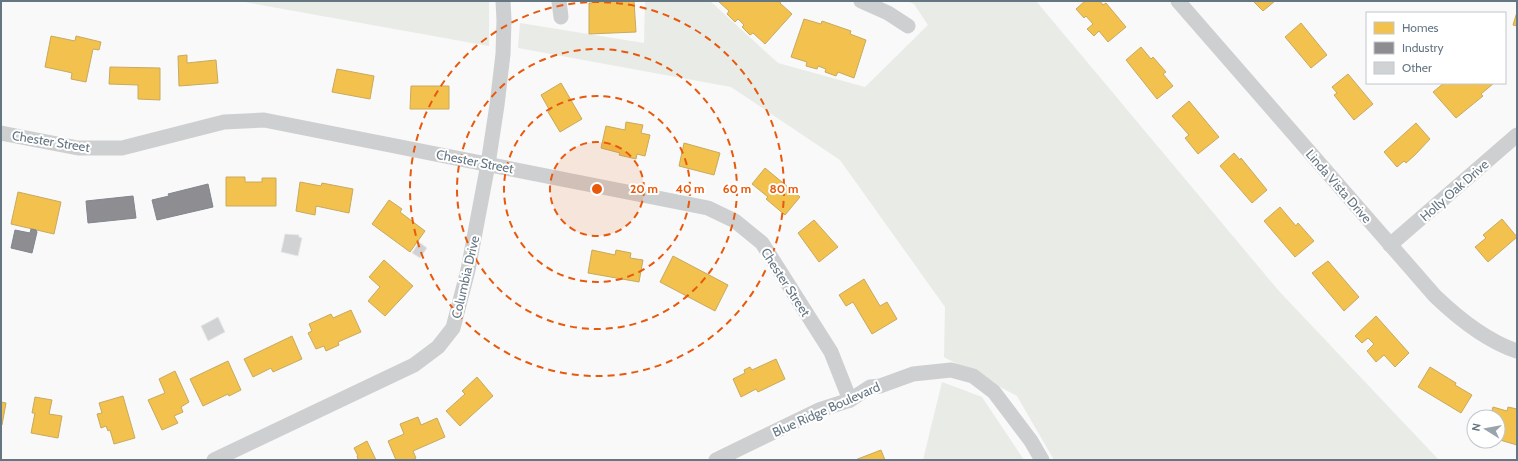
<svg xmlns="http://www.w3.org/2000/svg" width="1518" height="461" font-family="Cabin,sans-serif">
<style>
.green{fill:#e8ebe6}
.homes{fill:#f2c14e;stroke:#c8aa5e}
.industry{fill:#8d8d92;stroke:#81868e}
.building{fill:#d0d2d3;stroke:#e8e8e8}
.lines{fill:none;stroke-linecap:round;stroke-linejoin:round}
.minor{stroke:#cecfd0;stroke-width:15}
.ring{fill:none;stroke:#e8590c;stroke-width:2;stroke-dasharray:7 5}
.labels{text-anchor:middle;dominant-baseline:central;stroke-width:4;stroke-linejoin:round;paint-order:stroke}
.street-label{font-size:13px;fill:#657683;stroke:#fff}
.centre{fill:#e8590c;stroke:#fff;stroke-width:2}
.ring-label{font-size:12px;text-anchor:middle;font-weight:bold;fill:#e8590c;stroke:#fff;stroke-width:4;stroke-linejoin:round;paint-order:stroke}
</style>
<rect width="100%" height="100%" fill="#f9f9f9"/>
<g class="green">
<path d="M239 1H489V46Z"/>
<path d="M645 1H710L778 63 865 87 928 25 914 4 907 1H1036L1278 290 1439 460H1054L1017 396 944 357 945 307 840 160 731 87 518 48 520 23 644 43Z"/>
<path d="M942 382 982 397 1024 460H923Z"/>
</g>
<g class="homes">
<path d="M592 1H634L636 32 589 34V3H592Z"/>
<path d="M718 1H781L780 3 792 14 765 44 753 33 750 35 742 27 744 25 738 19 735 22 727 14 729 11Z"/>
<path d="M1085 1H1100L1103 5 1106 3 1126 27 1108 42 1099 31 1094 36 1087 29 1093 24 1086 16 1084 18 1076 9Z"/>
<path d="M1253 1H1275L1263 11Z"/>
<path d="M1517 12V26L1513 25Z"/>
<path d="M804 19 821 24 822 21 851 31 850 34 866 40 854 78 838 72 836 76 825 72 826 69 818 66 817 69 806 66 807 62 791 57Z"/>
<path d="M1301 23 1327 55 1311 68 1285 37Z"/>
<path d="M51 36 75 41 76 36 101 42 99 50 93 49 86 82 71 79 72 73 68 72 45 67Z"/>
<path d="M1141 47 1151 59 1153 57 1166 72 1163 74 1173 86 1157 99 1126 60Z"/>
<path d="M187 55V63L216 60 218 83 179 86 178 56Z"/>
<path d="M110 67 160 68V100L138 99V85L109 84Z"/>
<path d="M337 69 374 76 370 99 332 92Z"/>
<path d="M1348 74 1373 104 1354 120 1334 95 1337 93 1332 87Z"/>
<path d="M561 83 582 119 560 132 548 112 550 111 541 95Z"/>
<path d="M1444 83H1494L1481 94 1483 96 1456 118 1433 92Z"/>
<path d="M411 86H449V109H410Z"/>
<path d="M1189 101 1219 137 1198 154 1185 138 1189 135 1172 116Z"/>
<path d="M626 122 643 125 641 133 650 135 645 156 637 154 636 159 619 155 620 153 601 148 606 126 625 130Z"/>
<path d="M1416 123 1430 139 1415 155 1406 163 1404 161 1397 167 1384 152Z"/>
<path d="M684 143 720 153 714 175 679 166Z"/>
<path d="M1234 153 1240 160 1241 158 1267 190 1252 203 1220 166Z"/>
<path d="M765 168 800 197 785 215 766 199 768 197 752 184Z"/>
<path d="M226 177H245V182H262V178H276V206H226Z"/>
<path d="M300 182 321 186 322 183 353 189 349 213 316 206 315 215 296 211Z"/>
<path d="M18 192 61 202 54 234 11 224Z"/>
<path d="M389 200 402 209 400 212 425 231 410 252 372 224Z"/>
<path d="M1280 207 1296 226 1298 223 1314 241 1295 257 1264 221Z"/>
<path d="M1502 219 1517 237 1488 262 1475 247 1486 238 1483 235Z"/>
<path d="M814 220 838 247 819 262 798 233Z"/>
<path d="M592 250 615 255 616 250 631 253 630 258 643 260 639 282 588 273Z"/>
<path d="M673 256 728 285 715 311 660 282Z"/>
<path d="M384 260 413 286 385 316 368 301 380 287 369 277Z"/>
<path d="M1328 261 1359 297 1344 311 1312 273Z"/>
<path d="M864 279 880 306 887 302 897 319 872 334 853 302 846 306 839 295Z"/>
<path d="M351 310 361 332 338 342 339 345 326 351 324 346 316 349 308 333 312 331 309 324 331 314 333 318Z"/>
<path d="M1376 316 1409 353 1395 367 1384 355 1376 362 1367 351 1374 344 1368 338 1362 343 1355 336Z"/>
<path d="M292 336 302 359 273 372 271 368 253 377 244 359Z"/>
<path d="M776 359 785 379 758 392 756 389 741 397 733 379 745 373 744 370 750 367 752 370Z"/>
<path d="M228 361 241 390 229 396 228 394 203 406 190 379Z"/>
<path d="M1430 367 1456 383 1455 385 1472 395 1461 413 1418 387Z"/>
<path d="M175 371 189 402 181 407 183 412 174 416 178 423 162 430 148 400 165 393 159 379Z"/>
<path d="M477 377 493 396 460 426 446 411 465 394 462 391Z"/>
<path d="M123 396 135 438 114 444 110 430 108 431 106 426 101 428 97 414 102 413 99 403Z"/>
<path d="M35 397 52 400 49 414 62 416 58 438 31 433 35 413H32Z"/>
<path d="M1 402 6 403 2 425H1Z"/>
<path d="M1493 407 1507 411 1508 407 1517 409V445L1500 440 1503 430 1498 429V417H1490Z"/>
<path d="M418 417 421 425 437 418 445 437 413 451 416 458 412 460H396L388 441 404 434 400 424Z"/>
<path d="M367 441 376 460H355L358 459 357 456H358L354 448Z"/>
<path d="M881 450 885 460H855Z"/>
</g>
<g class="industry">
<path d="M208 184 213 207 157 220 152 200 169 196 168 194Z"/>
<path d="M133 196 136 218 88 223 86 201Z"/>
<path d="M31 229 36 230 37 232 32 253 11 248 15 230 30 233Z"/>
</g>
<g class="building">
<path d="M285 234 299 235V237L302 238 298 256 281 252Z"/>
<path d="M419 242 427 248 420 258 412 253Z"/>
<path d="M218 317 225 332 208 341 201 326Z"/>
</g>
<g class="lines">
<g class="minor">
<path d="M559 1 561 17"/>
<path d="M861 1 888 13 908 26"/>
<path d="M1178 1 1435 296C1458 318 1486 341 1517 351"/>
<path d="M1 133 78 148H122L224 122 264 120 708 208 735 221 762 243 831 352 850 400"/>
<path d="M1390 245 1517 135"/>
<path d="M214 460 414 365 438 347 453 328 468 270 488 164 497 105 503 54 504 20 503 1"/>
<path d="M716 460 819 410 850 400 870 387 880 386 913 374 951 370 973 376 994 392 1031 441 1042 460"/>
</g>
</g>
<circle cx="597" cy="189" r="47" fill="#e8590c" fill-opacity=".12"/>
<g class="ring">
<circle cx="597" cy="189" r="47"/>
<circle cx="597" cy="189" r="93"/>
<circle cx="597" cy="189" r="140"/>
<circle cx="597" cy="189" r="187"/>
</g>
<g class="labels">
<g class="street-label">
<text transform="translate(51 141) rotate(9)">Chester Street</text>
<text transform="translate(475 161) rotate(11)">Chester Street</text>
<text transform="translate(1339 186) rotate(49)">Linda Vista Drive</text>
<text transform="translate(1454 190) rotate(-41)">Holly Oak Drive</text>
<text transform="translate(465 277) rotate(-77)">Columbia Drive</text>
<text transform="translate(786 282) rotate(57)">Chester Street</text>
<text transform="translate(826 409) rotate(-24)">Blue Ridge Boulevard</text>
</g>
</g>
<circle cx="597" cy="189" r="6" class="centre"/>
<g class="ring-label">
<text x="644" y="193">20 m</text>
<text x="690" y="193">40 m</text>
<text x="737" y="193">60 m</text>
<text x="784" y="193">80 m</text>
</g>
<rect width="1518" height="461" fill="none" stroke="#657683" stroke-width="4"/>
<rect x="1366" y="12" width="140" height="72" fill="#ffffff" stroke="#c1c8cd"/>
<rect x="1374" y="22" width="20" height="12" fill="#f2c14e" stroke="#c1c8cd"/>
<text x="1402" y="32" font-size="12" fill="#657683">Homes</text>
<rect x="1374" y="42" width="20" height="12" fill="#8d8d92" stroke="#c1c8cd"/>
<text x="1402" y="52" font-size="12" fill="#657683">Industry</text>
<rect x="1374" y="62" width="20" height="12" fill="#d0d2d3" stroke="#c1c8cd"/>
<text x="1402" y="72" font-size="12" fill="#657683">Other</text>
<g transform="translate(1486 429) rotate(281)"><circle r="19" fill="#ffffff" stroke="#c1c8cd"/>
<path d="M0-3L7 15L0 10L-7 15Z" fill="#99a4ac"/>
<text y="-6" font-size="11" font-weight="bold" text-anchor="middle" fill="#657683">N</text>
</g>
</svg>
